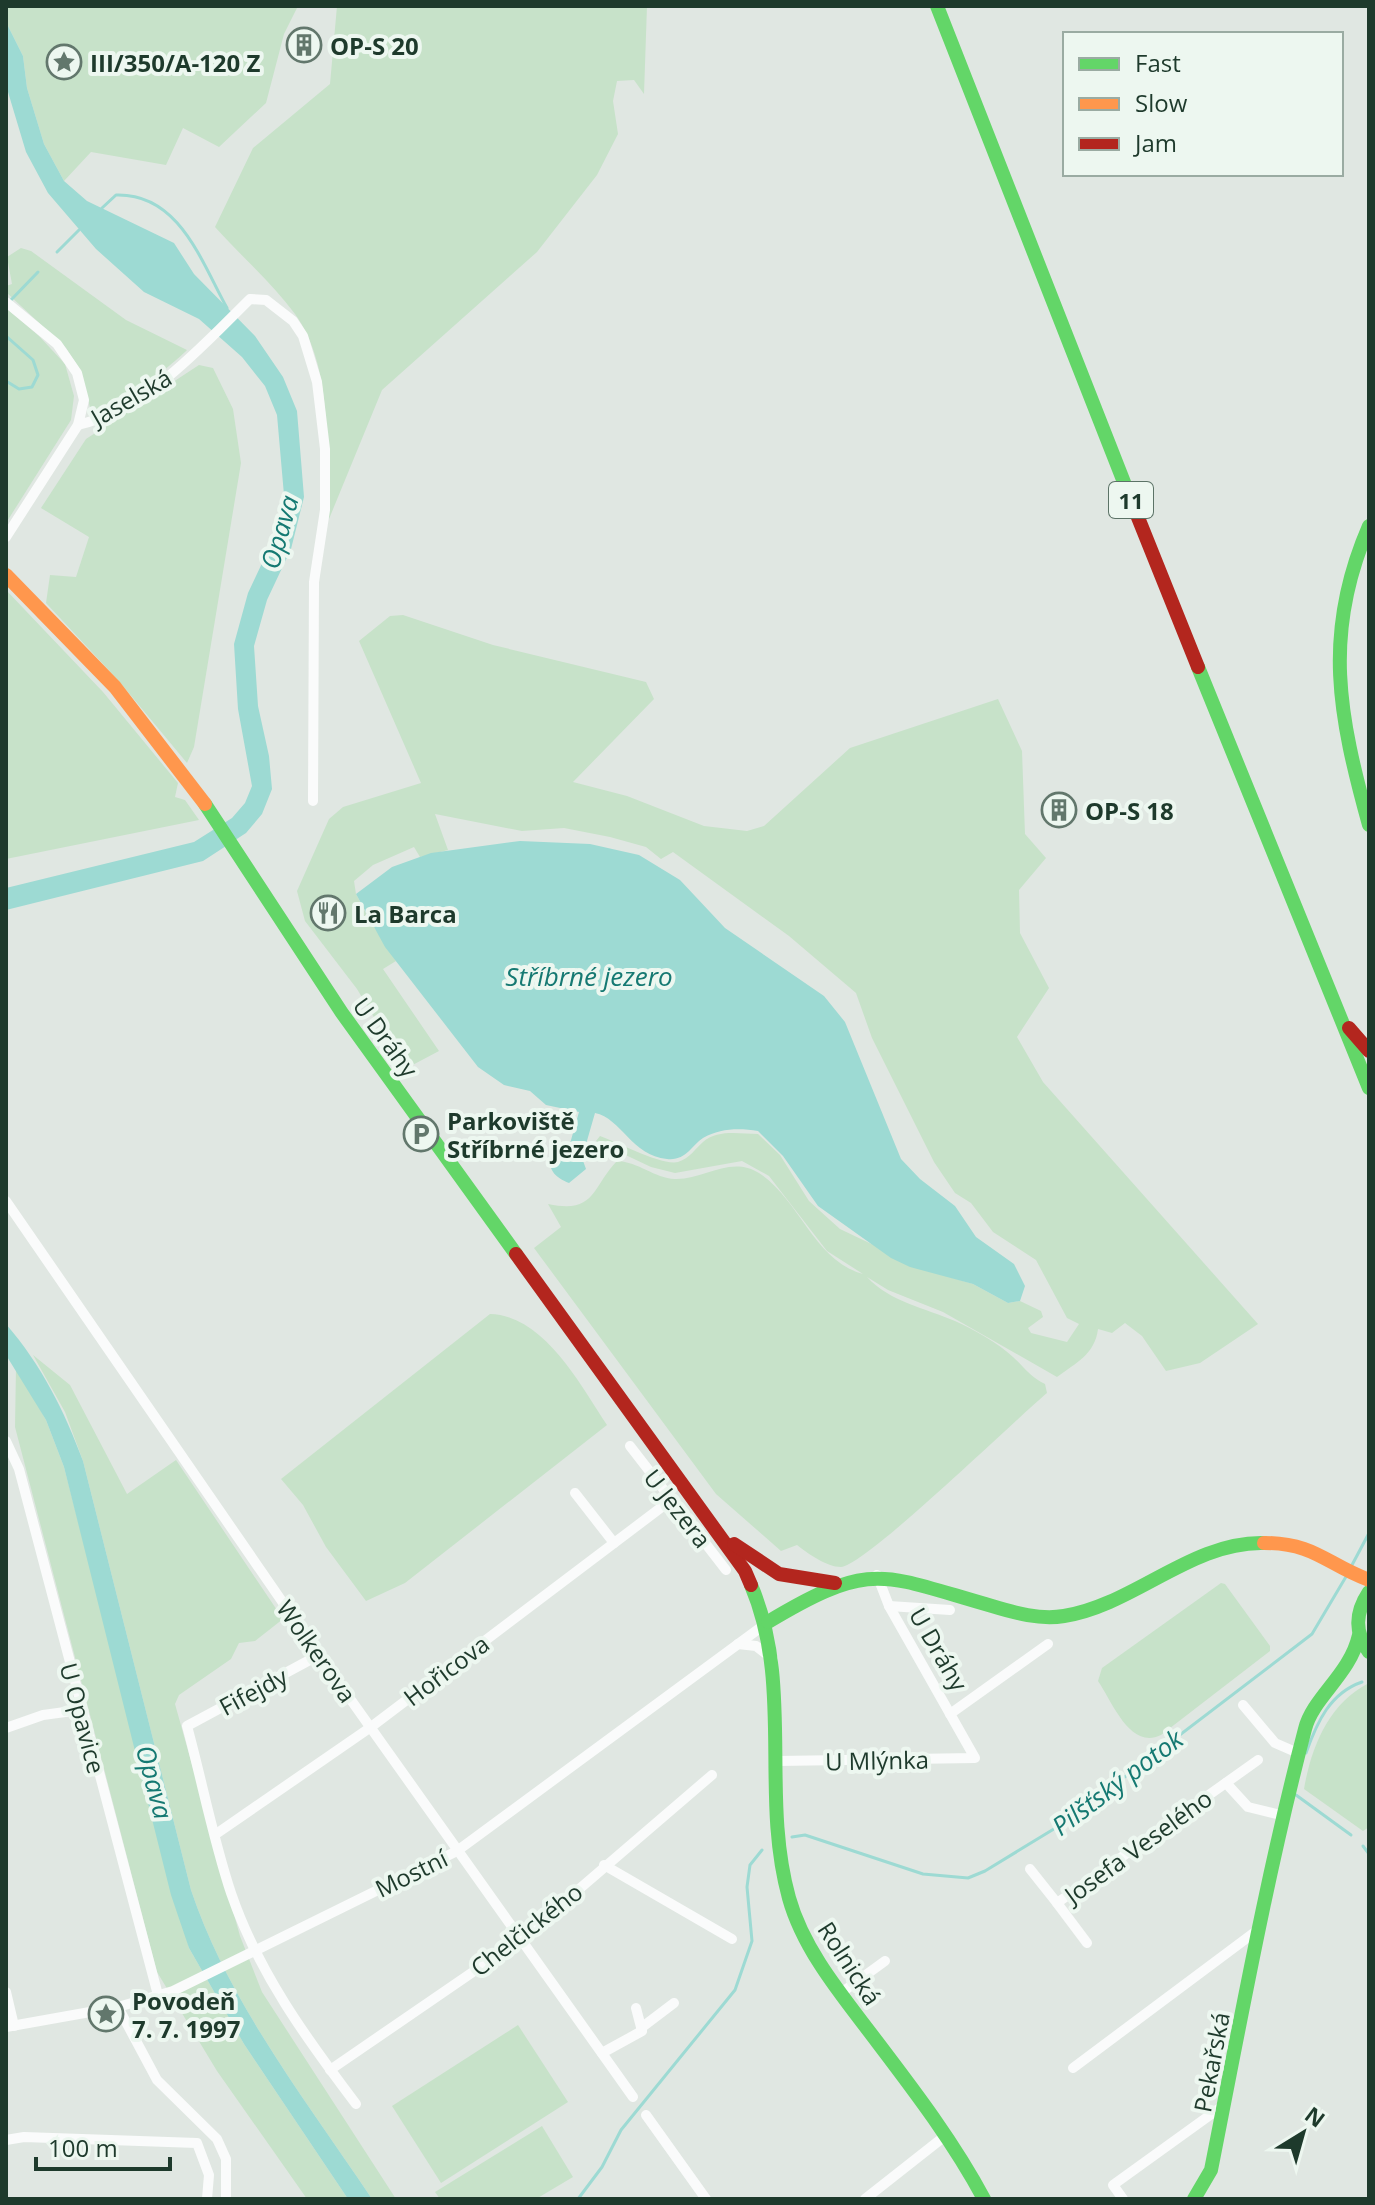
<svg xmlns="http://www.w3.org/2000/svg" width="1375" height="2205" font-family="'Open Sans',sans-serif">
<style>
.green{fill:#c7e2c9}
.water{fill:#9ddad3}
.lines{fill:none;stroke-linecap:round;stroke-linejoin:round}
.stream{stroke:#9ddad3;stroke-width:3}
.street{stroke:#fafbfb;stroke-width:10}
.fast{stroke:#63d668;stroke-width:14}
.slow{stroke:#ff974d;stroke-width:14}
.jam{stroke:#b3261e;stroke-width:14}
.labels{text-anchor:middle;dominant-baseline:central;stroke-width:8;stroke-linejoin:round;paint-order:stroke}
.shield{fill:#edf7f0;stroke:#5c7367;stroke-width:2}
.shield-label{font-size:22px;font-weight:bold;fill:#1e3a2c}
.poi-label{font-size:24px;font-weight:bold;fill:#1e3a2c;stroke:#edf7f0;text-anchor:start}
.street-label{font-size:24px;fill:#1e3a2c;stroke:#edf7f0}
.water-label{font-size:26px;font-style:italic;fill:#157972;stroke:#edf7f0}
</style>
<rect width="100%" height="100%" fill="#e0e7e2"/>
<g class="green">
<path d="M6 6H298L284 34 266 103 219 147 183 128 166 165 91 152 64 181 44 144 27 88 23 56 6 22Z"/>
<path d="M337 6H647L644 94 634 80 617 81 613 101 618 134 597 175 537 252 382 390 329 519C325 453 335 370 295 314 272 283 241 256 215 227L253 148 330 84Z"/>
<path d="M21 248 31 251 126 320 187 350C173 365 109 414 91 411L79 368 66 348 6 292V286L12 284 7 257Z"/>
<path d="M6 308 39 336 65 364 74 396 71 420 6 523Z"/>
<path d="M199 365 213 368 233 409 241 463 194 747 187 763 118 680 46 603 50 575 76 577 89 537 41 508 86 439Z"/>
<path d="M6 590 103 692 178 783 175 797 185 800 199 820 6 859Z"/>
<path d="M403 615 493 645 646 682 654 699 573 782 627 796 704 826 747 831 764 826 850 748 998 699 1022 751 1025 834 1046 858 1019 890 1020 933 1049 988 1017 1037 1043 1082 1258 1324 1200 1363 1166 1371 1142 1336 1125 1323 1112 1333 1098 1329C1095 1354 1076 1363 1057 1377L943 1312 888 1290 867 1277C890 1302 925 1308 955 1321 973 1329 998 1343 1013 1357 1025 1368 1030 1377 1045 1384L1047 1393C1017 1418 865 1566 841 1567 827 1567 807 1553 797 1545L781 1551 716 1494 534 1248 561 1227 548 1204C596 1214 591 1188 617 1161 639 1162 654 1178 675 1179 704 1180 730 1155 759 1173 800 1200 814 1261 863 1274L827 1251 769 1176 742 1161 675 1173 651 1167 596 1141 600 1136C617 1142 662 1166 678 1162 690 1158 695 1149 703 1142 717 1129 741 1134 758 1134L780 1155 809 1201 840 1229 926 1270 973 1284 1008 1303 1020 1301 1041 1311 1043 1317 1028 1328 1031 1333 1067 1342 1079 1324 1067 1318 1036 1260 993 1232 971 1203 955 1193 934 1162 872 1038 856 993 789 936 673 852 661 859 646 847 610 837 564 828 522 831 435 814 448 850 420 857 414 847 373 865 354 881 356 894 368 917 396 961 383 969 439 1051 405 1069 357 989 305 921 297 891 329 819 343 807 421 783 359 641 390 616Z"/>
<path d="M490 1314C544 1315 581 1386 607 1425L405 1583 366 1601 326 1547 303 1505 281 1479Z"/>
<path d="M33 1355 70 1385 127 1494 176 1460 283 1619 255 1641 239 1643 231 1659 179 1695 175 1704 240 1936 262 1992 396 2199H372C306 2100 229 2003 191 1890L83 1461 65 1412Z"/>
<path d="M16 1367 46 1420 64 1467 189 1948 244 2044 348 2199H307L217 2071 157 1972 15 1427Z"/>
<path d="M1221 1583 1225 1584 1270 1646V1651L1161 1735C1130 1750 1113 1703 1098 1681L1102 1668Z"/>
<path d="M1369 1683V1827L1363 1831 1304 1789C1311 1747 1329 1703 1369 1683Z"/>
<path d="M518 2025 568 2102 441 2183 392 2106Z"/>
<path d="M542 2126 573 2177 536 2199H440L435 2192Z"/>
</g>
<g class="water">
<path d="M6 22 23 56 27 88 44 144 64 181 87 201 174 243 194 274 255 336 283 377 297 411 304 497 291 549 267 600 254 646 258 706 269 756 272 789 262 814 246 833 203 861 6 910V888L194 842 232 818 245 803 252 786 238 709 234 644 248 593 272 542 284 495 277 415 265 386 242 357 199 319 144 292 96 249 48 193 26 152 8 92Z"/>
<path d="M520 841 590 844 639 855 680 880 725 928 824 996 845 1022 901 1159 920 1179 955 1206 976 1237 1014 1264 1025 1286 1020 1301 1008 1303 973 1284 910 1267 891 1258 818 1206 783 1156 758 1131C740 1128 720 1128 703 1138 691 1146 686 1161 667 1159 632 1156 621 1118 595 1113L582 1158 586 1169 569 1183C555 1177 550 1172 549 1157L554 1152 567 1154 579 1112 546 1105 530 1091 504 1085 478 1067 385 947 356 894 392 867 431 853Z"/>
<path d="M6 1324C42 1366 64 1410 83 1461L191 1890C229 2003 306 2100 372 2199H348L244 2044 189 1948 171 1895 64 1467 46 1420 6 1355Z"/>
</g>
<g class="lines">
<g class="stream">
<path d="M102 208 116 195C179 193 201 261 227 308"/>
<path d="M57 252 79 230"/>
<path d="M10 301 38 272"/>
<path d="M6 336 33 360 38 375 32 387 19 389 6 381"/>
<path d="M1352 1565 1369 1533"/>
<path d="M1306 1753C1317 1722 1330 1693 1362 1682"/>
<path d="M1296 1795 1351 1835"/>
<path d="M792 1837 805 1835 923 1874 968 1878 985 1871 1067 1821 1312 1634 1347 1575"/>
<path d="M1363 1846 1369 1854"/>
<path d="M578 2199 602 2167 621 2130 735 1990 752 1941 747 1887 750 1865 762 1850"/>
</g>
<g class="street">
<path d="M6 302 57 344 77 373 84 400 78 425 6 537"/>
<path d="M78 425C148 408 200 348 250 299L266 300 293 321 303 336 317 382 325 449V510L314 582 313 801"/>
<path d="M6 1201 319 1655 633 2097"/>
<path d="M6 1441 19 1469 158 1995"/>
<path d="M630 1446 726 1570"/>
<path d="M575 1493 614 1543"/>
<path d="M889 1606 950 1610"/>
<path d="M738 1644 756 1646 773 1659"/>
<path d="M319 1655 187 1726C202 1781 213 1839 231 1893 258 1972 306 2038 356 2104"/>
<path d="M1243 1705 1275 1743 1298 1753"/>
<path d="M950 1714 1048 1644"/>
<path d="M6 1728 43 1715 80 1710"/>
<path d="M778 1761 975 1758 889 1606 877 1575"/>
<path d="M1226 1783 1248 1807 1285 1816"/>
<path d="M216 1834 371 1727 671 1500"/>
<path d="M604 1865 732 1939"/>
<path d="M1030 1869 1057 1903"/>
<path d="M1087 1943 1057 1903 1258 1760"/>
<path d="M6 1992 14 2026"/>
<path d="M841 1993 885 1961"/>
<path d="M118 2007 157 2080 217 2139 226 2159V2199"/>
<path d="M6 2027 118 2007 173 1991 457 1851 768 1622"/>
<path d="M641 2028 674 2003"/>
<path d="M602 2053 642 2031 636 2008"/>
<path d="M1073 2068 1259 1929"/>
<path d="M330 2070 521 1939 712 1775"/>
<path d="M646 2115 706 2199"/>
<path d="M6 2140 24 2137 197 2143 209 2175 207 2199"/>
<path d="M865 2199 945 2136"/>
<path d="M1123 2199 1113 2185 1224 2105"/>
</g>
<g class="fast">
<path d="M937 6 1129 495"/>
<path d="M1369 526C1322 634 1339 716 1369 825"/>
<path d="M1198 667 1369 1088"/>
<path d="M205 804 342 1013 516 1254"/>
<path d="M751 1585C794 1686 760 1794 789 1898 804 1952 845 1999 878 2043 916 2093 954 2143 984 2199"/>
<path d="M1369 1592C1355 1613 1354 1632 1369 1652"/>
<path d="M768 1622C873 1559 882 1575 992 1606 1015 1613 1040 1620 1064 1616 1134 1605 1192 1541 1264 1543"/>
<path d="M1194 2199 1211 2170C1240 2023 1267 1874 1305 1729 1313 1697 1350 1675 1359 1635"/>
</g>
<g class="slow">
<path d="M6 575 115 687 205 804"/>
<path d="M1264 1543C1315 1543 1326 1564 1369 1580"/>
</g>
<g class="jam">
<path d="M1129 495 1198 667"/>
<path d="M1349 1028 1369 1051"/>
<path d="M516 1254 745 1571 751 1585"/>
<path d="M734 1544 779 1574 835 1583"/>
</g>
</g>
<defs>
<g id="building-ring" transform="scale(1.8)"><circle r="9.5" fill="#edf7f0" stroke="#62776c" stroke-width="1.5"/><path d="M-4-6H4V6H1V3H-1V6H-4ZM-2.5-4.3h1.7v1.8h-1.7ZM.8-4.3h1.7v1.8H.8ZM-2.5-1h1.7V.8h-1.7ZM.8-1h1.7V.8H.8Z" fill="#62776c"/></g>
<g id="sight-ring" transform="scale(1.8)"><circle r="9.5" fill="#edf7f0" stroke="#62776c" stroke-width="1.5"/><path d="M0-6L1.8-2.2L6-1.7L2.9 1.2L3.7 5.4L0 3.3L-3.7 5.4L-2.9 1.2L-6-1.7L-1.8-2.2Z" fill="#62776c"/></g>
<g id="restaurant-ring" transform="scale(1.8)"><circle r="9.5" fill="#edf7f0" stroke="#62776c" stroke-width="1.5"/><path d="M-5-6h1v4h1v-4h1v4h1v-4h1v5L-1.5 .5V6h-2V.5L-5-1ZM5-6V6H3V1.5H1.5Q1.5-4 5-6Z" fill="#62776c"/></g>
<g id="parking-ring" transform="scale(1.8)"><circle r="9.5" fill="#edf7f0" stroke="#62776c" stroke-width="1.5"/><path d="M-3.5-5.5H1a3.5 3.5 0 0 1 0 7H-1V5.5H-3.5ZM-1-3.4V-.6H.8a1.4 1.4 0 0 0 0-2.8Z" fill="#62776c"/></g>
</defs>
<g fill-rule="evenodd">
<use href="#building-ring" x="304" y="45"/>
<use href="#sight-ring" x="64" y="62"/>
<use href="#building-ring" x="1059" y="810"/>
<use href="#restaurant-ring" x="328" y="913"/>
<use href="#parking-ring" x="421" y="1134"/>
<use href="#sight-ring" x="106" y="2014"/>
</g>
<g class="labels">
<rect class="shield" x="1109" y="482" width="44" height="36" rx="6"/>
<g class="shield-label">
<text x="1131" y="500">11</text>
</g>
<g class="poi-label">
<text x="330" y="45">OP-S 20</text>
<text x="90" y="62">III/350/A-120 Z</text>
<text x="1085" y="810">OP-S 18</text>
<text x="354" y="913">La Barca</text>
<text x="447" y="1120">Parkoviště<tspan x="447" dy="28">Stříbrné jezero</tspan></text>
<text x="132" y="2000">Povodeň<tspan x="132" dy="28">7. 7. 1997</tspan></text>
</g>
<g class="street-label">
<text transform="translate(131 397) rotate(-30)">Jaselská</text>
<text transform="translate(386 1037) rotate(54)">U Dráhy</text>
<text transform="translate(678 1508) rotate(52)">U Jezera</text>
<text transform="translate(939 1649) rotate(60)">U Dráhy</text>
<text transform="translate(317 1651) rotate(55)">Wolkerova</text>
<text transform="translate(446 1670) rotate(-37)">Hořicova</text>
<text transform="translate(253 1691) rotate(-28)">Fifejdy</text>
<text transform="translate(83 1718) rotate(75)">U Opavice</text>
<text transform="translate(877 1760) rotate(-1)">U Mlýnka</text>
<text transform="translate(1138 1846) rotate(-36)">Josefa Veselého</text>
<text transform="translate(411 1873) rotate(-26)">Mostní</text>
<text transform="translate(526 1929) rotate(-38)">Chelčického</text>
<text transform="translate(850 1963) rotate(57)">Rolnická</text>
<text transform="translate(1211 2062) rotate(-79)">Pekařská</text>
</g>
<g class="water-label">
<text transform="translate(279 532) rotate(-74)">Opava</text>
<text x="589" y="976">Stříbrné jezero</text>
<text transform="translate(155 1782) rotate(75)">Opava</text>
<text transform="translate(1117 1782) rotate(-37)">Pilšťský potok</text>
</g>
</g>
<rect width="1375" height="2205" fill="none" stroke="#1e3a2c" stroke-width="16"/>
<rect x="1063" y="32" width="280" height="144" fill="#edf7f0" stroke="#9aaba2" stroke-width="2"/>
<rect x="1079" y="58" width="40" height="12" fill="#63d668" stroke="#9aaba2" stroke-width="2"/>
<text x="1135" y="72" font-size="24" fill="#1e3a2c">Fast</text>
<rect x="1079" y="98" width="40" height="12" fill="#ff974d" stroke="#9aaba2" stroke-width="2"/>
<text x="1135" y="112" font-size="24" fill="#1e3a2c">Slow</text>
<rect x="1079" y="138" width="40" height="12" fill="#b3261e" stroke="#9aaba2" stroke-width="2"/>
<text x="1135" y="152" font-size="24" fill="#1e3a2c">Jam</text>
<g transform="translate(1303 2133) rotate(37)" stroke="#edf7f0" stroke-width="6" paint-order="stroke">
<path d="M0-6L14 30L0 20L-14 30Z" fill="#1e3a2c"/>
<text y="-12" font-size="22" font-weight="bold" text-anchor="middle" fill="#1e3a2c">N</text>
</g>
<path d="M36 2157v12h134v-12" fill="none" stroke="#1e3a2c" stroke-width="4"/>
<text x="48" y="2157" font-size="24" fill="#1e3a2c" stroke="#edf7f0" stroke-width="6" paint-order="stroke">100 m</text>
</svg>
